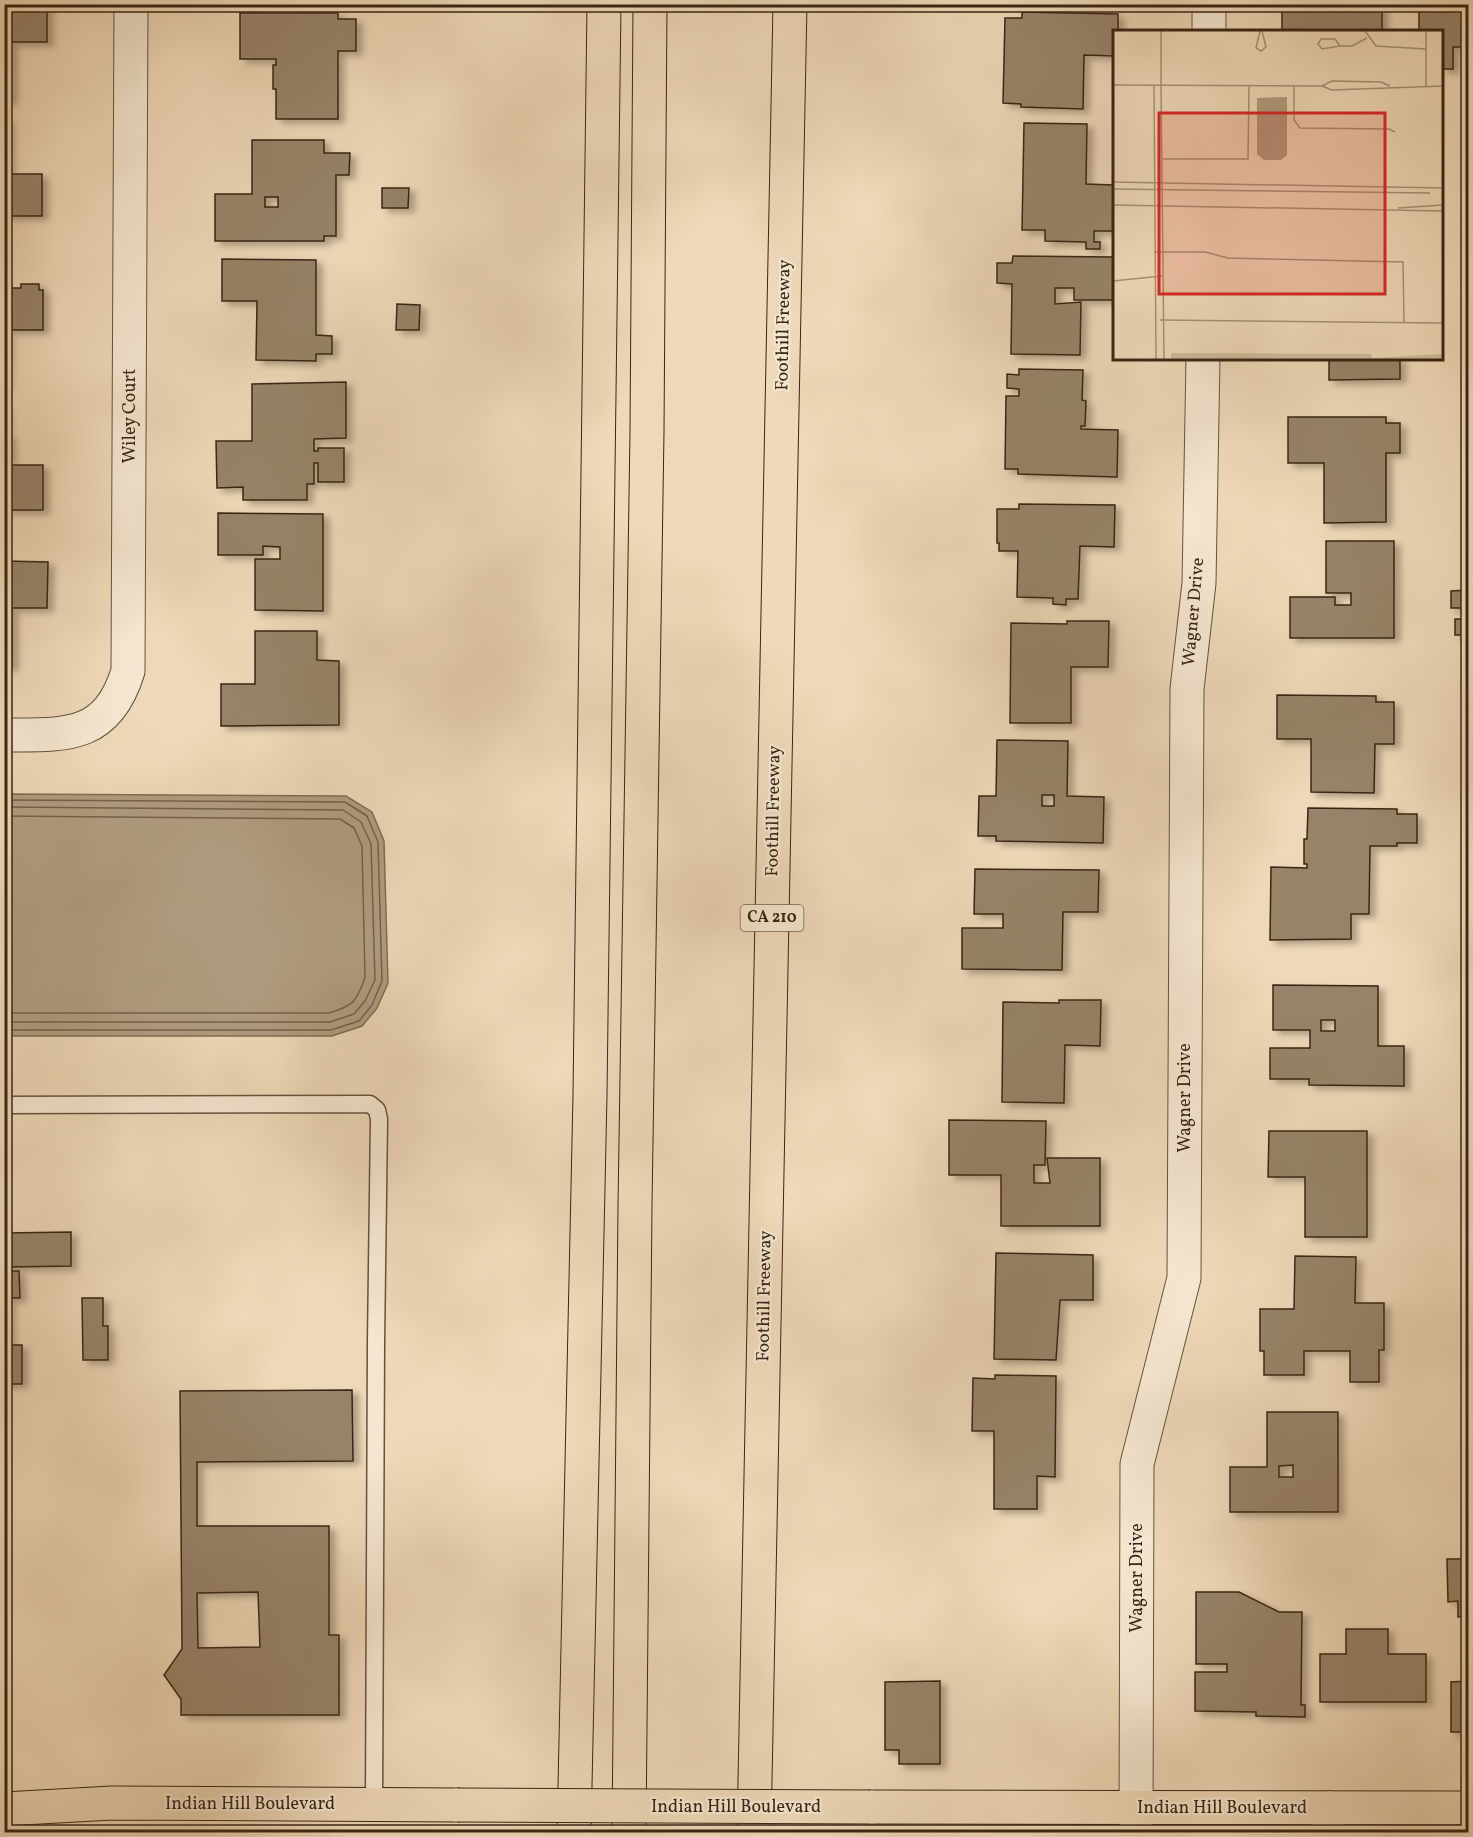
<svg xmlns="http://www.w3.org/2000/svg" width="1473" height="1837" font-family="Vollkorn,serif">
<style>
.water{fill:#b09b80;stroke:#806c55;stroke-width:1.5}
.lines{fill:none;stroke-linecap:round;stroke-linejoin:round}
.shore{stroke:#74604a;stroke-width:1.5}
.building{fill:#978369;stroke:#382615;stroke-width:1.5;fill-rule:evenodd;filter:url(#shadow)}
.lane-casing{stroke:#66523e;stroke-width:19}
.street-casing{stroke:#66523e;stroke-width:35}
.primary-casing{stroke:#382615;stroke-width:35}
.highway-casing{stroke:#382615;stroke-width:35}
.lane{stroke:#f4e6d0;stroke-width:16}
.street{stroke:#f4e6d0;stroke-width:33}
.primary{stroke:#eed8b7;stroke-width:33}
.highway{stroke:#eed8b7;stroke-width:33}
.primary-bridge-casing{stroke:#382615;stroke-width:35;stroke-linecap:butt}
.primary-bridge{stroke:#eed8b7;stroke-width:33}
.labels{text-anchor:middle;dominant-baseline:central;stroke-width:4.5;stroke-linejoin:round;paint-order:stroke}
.shield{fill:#f4e6d0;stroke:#70604d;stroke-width:1.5}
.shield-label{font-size:16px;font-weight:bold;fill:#382615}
.street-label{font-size:18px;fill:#382615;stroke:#f4e6d0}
.inset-road{fill:none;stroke:#a59176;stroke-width:1.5}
.view{fill:#d62828;fill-opacity:0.15;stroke:#d62828;stroke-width:3}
.inset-edge{fill:none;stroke:#382615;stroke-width:3}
</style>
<defs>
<filter id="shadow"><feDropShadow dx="6" dy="4" stdDeviation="3" flood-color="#0004"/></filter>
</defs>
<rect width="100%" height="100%" fill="#eed8b7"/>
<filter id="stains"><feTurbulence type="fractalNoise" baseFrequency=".00333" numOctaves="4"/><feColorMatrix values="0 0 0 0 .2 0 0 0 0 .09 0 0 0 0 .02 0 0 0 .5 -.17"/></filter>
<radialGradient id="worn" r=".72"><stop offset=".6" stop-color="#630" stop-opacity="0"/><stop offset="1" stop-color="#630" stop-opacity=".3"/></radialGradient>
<path class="water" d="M5 794 346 796 372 812 384 841 388 983 377 1008 362 1026 332 1036H5Z"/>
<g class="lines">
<g class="shore">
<path d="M4 800 345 802 367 816 378 842 382 981 372 1005 359 1021 331 1030H4"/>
<path d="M4 807 343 810 361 822 371 844 375 980 365 1001 354 1014 330 1022H4"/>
<path d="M4 816 340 819 354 828 362 846 365 978C356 1002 353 1006 329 1013H4"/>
</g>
</g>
<g class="building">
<path d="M4 4H47V42H11V101H4Z"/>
<rect x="1282" y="4" width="100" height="28"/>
<path d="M1419 4H1468V47H1453V69H1442V32H1419Z"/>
<path d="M1022 12 1118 14V32H1114V56L1084 55 1083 109 1021 107V104L1003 103 1005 18H1022Z"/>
<path d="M240 13H338V19H356V51H338V119H276V89H273V65H276V59H240Z"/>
<path d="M4 120H8V174H42V216H4Z"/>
<path d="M1024 123 1087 124 1086 184 1114 185V231H1094V242H1100V249H1086V242L1045 241V230H1022Z"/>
<path d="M252 140H324V153H350L349 175H336V236H324V241H215V194H252ZM265 197H278V207H265Z"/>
<path d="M382 188H409L408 208H382Z"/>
<path d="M1013 256 1114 257V300H1074V288H1055V304L1081 302 1080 355 1011 354 1012 284 997 283V263H1012Z"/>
<path d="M222 259 316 260V335L332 336V354H316V361L256 360 257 301H222Z"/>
<path d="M21 284H39V290H43V330H4V288H21Z"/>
<path d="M397 304 420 305 419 330H396Z"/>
<path d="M4 333H7L6 386H4Z"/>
<path d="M1329 358H1400V379L1329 380Z"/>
<path d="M1019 369 1083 370 1082 400 1086 401 1085 426H1081V429L1118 430 1117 477 1018 474V469H1005L1006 396H1019V389L1007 388V374L1019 375Z"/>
<path d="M346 382V438L314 439V451H318V448H344V482H318V463H314V484H307V500H243V487L217 488 216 441H252V384Z"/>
<path d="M4 405H6V435H10V459H6V465H43V510H4Z"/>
<path d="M1288 417H1386V423H1400V453H1386V522L1324 523V463H1288Z"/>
<path d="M1019 504 1115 505 1114 547 1080 546 1078 599H1066V605L1053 604V598L1017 597 1018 551H999V543H997V509H1019Z"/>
<path d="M218 513 323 514V611L255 610V559H280V547L263 546V555H218Z"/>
<path d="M1326 541H1394V638H1290V597H1335V605H1351V593H1326Z"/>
<path d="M4 561 48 562 47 608H12V667H4Z"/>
<path d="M1468 590V608H1451V591Z"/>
<rect x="1455" y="619" width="13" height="16"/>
<path d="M1067 621H1109L1108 667H1071V723H1010L1011 623 1067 624Z"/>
<path d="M255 631H317V660L339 661V725L221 726V684H255Z"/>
<path d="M1277 695 1376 696V702H1394V744H1375L1374 793 1311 792V739H1277Z"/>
<path d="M997 740 1068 741 1067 796 1104 797 1103 843 996 841V836H978L979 796H996ZM1042 795H1054V806H1042Z"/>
<path d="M1308 808 1397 809V814H1417V843H1397V846H1370L1369 914H1351V939L1270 940 1271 867 1307 868V864H1304V839H1307Z"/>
<path d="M975 869 1099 870 1098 912H1063L1062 970 962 969V928H1003V914H974Z"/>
<path d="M1273 985 1378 986V1046H1404V1086L1309 1085V1079H1270V1048H1310V1030H1273ZM1321 1020H1335V1031H1321Z"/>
<path d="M1059 1000H1101L1100 1046 1065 1045 1064 1103 1002 1102 1003 1002 1059 1003Z"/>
<path d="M949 1120 1046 1121 1045 1165H1034V1183H1050L1047 1158H1100V1226H1001V1175H949Z"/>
<path d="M1269 1131H1367V1237H1305V1177H1268Z"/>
<path d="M71 1232V1266L9 1267 10 1271H19L20 1298H9V1345H22V1384H4V1233Z"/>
<path d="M996 1253 1093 1255V1300H1060L1056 1360 994 1359Z"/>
<path d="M1295 1256 1356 1257 1355 1303H1384V1350H1379V1382H1350V1351H1304V1375H1264V1351H1260V1309H1294Z"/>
<path d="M82 1298H103V1326H108V1360H83Z"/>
<path d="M995 1375 1056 1376 1055 1477 1037 1476V1509H994V1431H972L973 1378 995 1379Z"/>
<path d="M352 1390 353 1461 197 1462V1526H329V1635H339V1715H181V1699L164 1675 182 1649 180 1391ZM258 1592 260 1647 198 1648 197 1593Z"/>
<path d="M1267 1412H1338V1512H1230V1467H1267ZM1293 1465V1477H1279V1466Z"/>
<path d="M1447 1559H1468V1616L1458 1617V1601L1448 1602Z"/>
<path d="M1196 1592H1239L1279 1612H1302L1301 1705H1305V1717L1256 1716V1712L1195 1711V1672H1227V1664H1196Z"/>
<path d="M1346 1629H1388V1654H1426V1702H1320V1654H1346Z"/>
<path d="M940 1681V1764H899V1750H885V1682Z"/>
<path d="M1468 1681V1732H1451V1682Z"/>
</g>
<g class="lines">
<g class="lane-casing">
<path id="lane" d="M4 1105 370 1104 377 1110 379 1119 376 1343 374 1805"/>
</g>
<g class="street-casing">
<g id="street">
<path d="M1209 32V4"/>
<path d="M4 735C66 735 107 739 128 671L131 4"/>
<path d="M1136 1832 1137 1464 1184 1278 1187 689 1199 583 1203 358"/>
<path d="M1328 1832 1329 1808"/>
</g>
</g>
<g class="primary-casing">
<g id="primary">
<path d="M871 1807 1468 1808"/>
<path d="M4 1809 112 1803 457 1805"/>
</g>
</g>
<g class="highway-casing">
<g id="highway">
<path d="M574 1832 590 1095 604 4"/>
<path d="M629 1832 635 1206 647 432 650 4"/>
<path d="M754 1832 790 4"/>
</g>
</g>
<use href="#lane" class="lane"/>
<use href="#street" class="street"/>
<use href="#primary" class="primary"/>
<use href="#highway" class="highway"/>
<g class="primary-bridge-casing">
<path id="primary-bridge" d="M457 1805 871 1807"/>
</g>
<use href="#primary-bridge" class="primary-bridge"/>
</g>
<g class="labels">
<rect class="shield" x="740.5" y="905" width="63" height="26" rx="4.5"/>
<g class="shield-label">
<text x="772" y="918">CA 210</text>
</g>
<g class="street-label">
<text transform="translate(784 325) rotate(-89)">Foothill Freeway</text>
<text transform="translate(130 416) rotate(-90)">Wiley Court</text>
<text transform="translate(1194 612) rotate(-85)">Wagner Drive</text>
<text transform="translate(774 811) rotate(-89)">Foothill Freeway</text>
<text transform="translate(1185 1098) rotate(-90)">Wagner Drive</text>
<text transform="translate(765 1296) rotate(-89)">Foothill Freeway</text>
<text transform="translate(1137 1578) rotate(-90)">Wagner Drive</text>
<text x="250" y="1804">Indian Hill Boulevard</text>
<text x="736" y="1807">Indian Hill Boulevard</text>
<text x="1222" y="1808">Indian Hill Boulevard</text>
</g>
</g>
<g transform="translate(1113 30)">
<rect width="330" height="330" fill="#eed8b7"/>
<path d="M58 323 258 324 259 328 330 324V329H58Z" fill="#cfba9b"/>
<path d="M174 67V125L168 130H151L144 124V68Z" fill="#b09b80"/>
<path class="inset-road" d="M147 1 143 18 148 21 153 17 149 1M252 1 263 16 313 19M208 9H222L227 16 209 19 205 14ZM227 16H239L254 8M0 55 209 56 219 60 330 56M41 55 43 329M48 55V1M48 55 51 329M181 56V90L187 98 276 99 282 102M209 56 219 51 268 52 277 56M313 56V1M50 129H135L136 56M0 152 330 158M0 159 317 163M0 175 330 181M285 178 330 175M41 222H92L115 228 290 232 291 292M0 251 49 246M47 290 330 293"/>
<path class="view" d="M46 83H272V264H46Z"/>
<rect width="330" height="330" class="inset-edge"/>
</g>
<rect width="1473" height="1837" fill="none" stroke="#eed8b7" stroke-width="24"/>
<rect x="6" y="6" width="1461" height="1825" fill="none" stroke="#382615" stroke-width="3"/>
<rect x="12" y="12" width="1449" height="1813" fill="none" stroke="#382615" stroke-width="1.5"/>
<rect width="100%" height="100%" filter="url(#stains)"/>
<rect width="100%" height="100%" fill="url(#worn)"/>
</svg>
